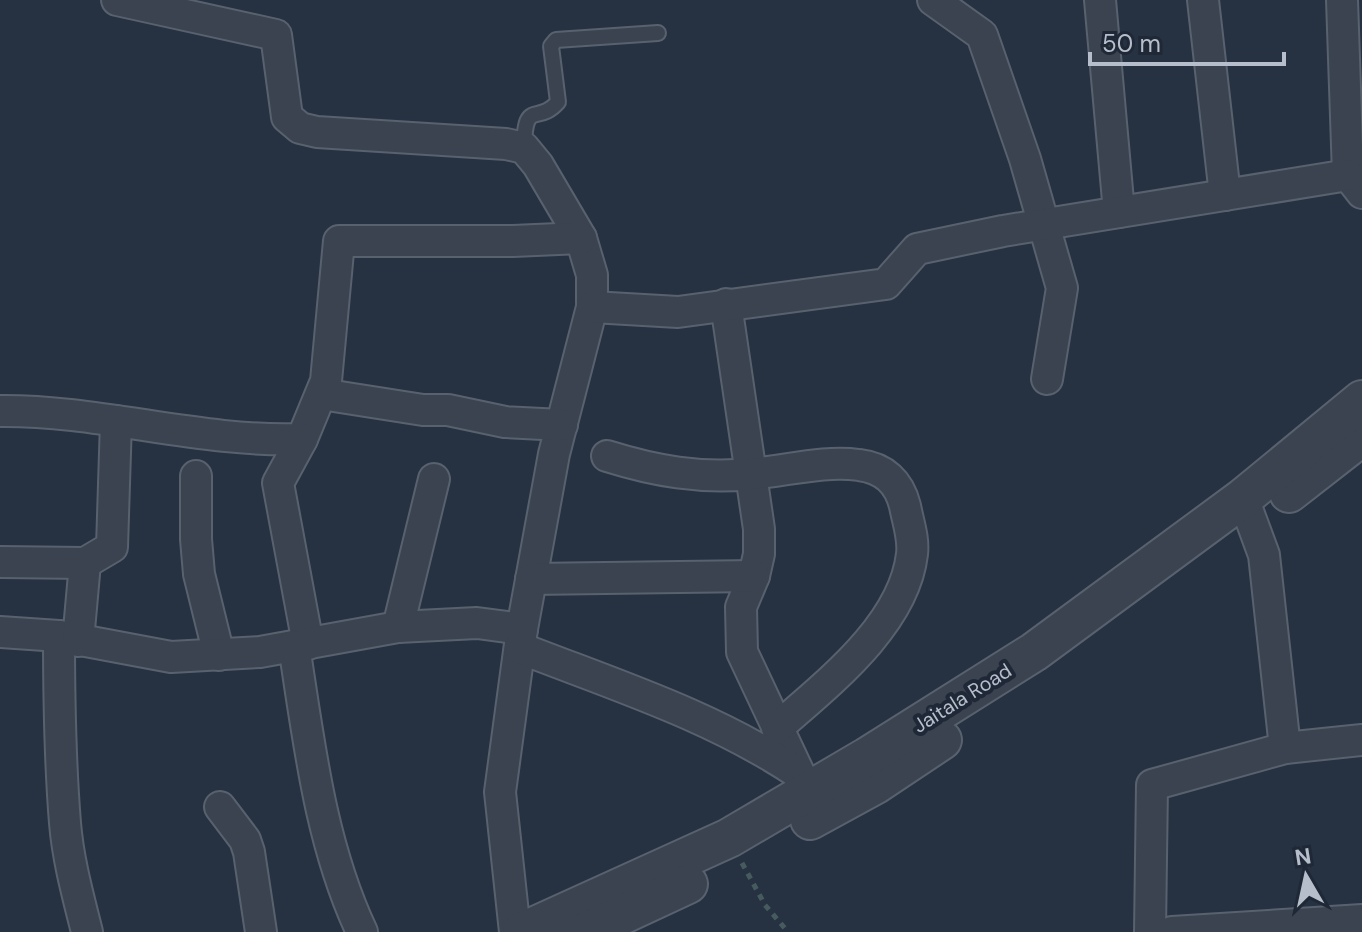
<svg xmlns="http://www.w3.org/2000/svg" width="1362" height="932" font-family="'DM Sans',sans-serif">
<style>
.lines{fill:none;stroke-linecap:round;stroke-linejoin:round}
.service-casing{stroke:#58616e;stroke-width:18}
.minor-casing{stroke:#58616e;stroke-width:34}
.tertiary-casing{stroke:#58616e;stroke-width:42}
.path{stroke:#475b5e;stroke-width:5;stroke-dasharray:6 6;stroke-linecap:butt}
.service{stroke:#3b4351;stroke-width:14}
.minor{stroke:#3b4351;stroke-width:30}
.tertiary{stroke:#3b4351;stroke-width:38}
.labels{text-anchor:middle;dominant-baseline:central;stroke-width:8;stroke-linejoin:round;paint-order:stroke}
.street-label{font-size:20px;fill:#b7becb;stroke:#1f2836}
</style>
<rect width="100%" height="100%" fill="#263141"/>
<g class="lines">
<g class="service-casing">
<path id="service" d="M524 148C525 97 537 126 558 102L551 46 556 40 658 33"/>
</g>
<g class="minor-casing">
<g id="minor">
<path d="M117 0 276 35 287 117 300 128 317 132 506 144 524 148 538 165 581 238 592 275V307L554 454 522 629 500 792 515 932"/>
<path d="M933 0 982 35 1025 159 1062 288 1047 379"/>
<path d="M1100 0 1119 212"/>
<path d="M1203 0 1225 195"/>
<path d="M1342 0 1348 175 1362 193"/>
<path d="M726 304 759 529V554L754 576 741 607 742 652 799 773"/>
<path d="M592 307 678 312 886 284 917 249 1003 231 1348 175"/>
<path d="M321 394 423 410H448L505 422 562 425"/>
<path d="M0 411C101 410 201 443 302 439L326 381 339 241H513L581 238"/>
<path d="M302 439 278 483 308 644"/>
<path d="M607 456C655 471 700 479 750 474 786 471 824 460 859 465 884 468 899 482 905 506 908 522 914 538 912 554 904 625 827 684 777 728"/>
<path d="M196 476V539L199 574 219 655"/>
<path d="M1243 498 1264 555 1285 748"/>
<path d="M0 562 85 563"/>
<path d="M531 579 754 576"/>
<path d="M398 627 434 479"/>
<path d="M0 632 59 636 171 657 260 652 398 627 477 623 522 629"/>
<path d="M59 636C59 698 60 761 65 823 68 860 78 896 87 932"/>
<path d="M78 641 85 563 112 547 116 421"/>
<path d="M294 646C309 742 320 843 362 932"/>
<path d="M520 648C615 685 713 716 798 773"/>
<path d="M220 807 245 840 249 852 261 932"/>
<path d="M1150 932 1152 785 1285 748 1362 740"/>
<path d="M1172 932 1362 920"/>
</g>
</g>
<g class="tertiary-casing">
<g id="tertiary">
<path d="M1289 493 1362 436"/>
<path d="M810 820 876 784 942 740"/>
<path d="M522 932 729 838 867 757 1034 652 1243 498 1362 400"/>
<path d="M585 932 688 884"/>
</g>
</g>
<path class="path" d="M742 863 765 905 788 932"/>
<use href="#service" class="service"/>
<use href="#minor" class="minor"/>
<use href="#tertiary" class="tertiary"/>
</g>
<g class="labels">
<g class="street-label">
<text transform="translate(962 698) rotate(-32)">Jaitala Road</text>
</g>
</g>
<g transform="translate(1306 876) rotate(351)" stroke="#1f2836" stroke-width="6" paint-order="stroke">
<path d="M0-6L14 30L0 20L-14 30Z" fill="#b7becb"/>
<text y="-12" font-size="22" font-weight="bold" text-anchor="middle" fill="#b7becb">N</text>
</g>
<path d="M1090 52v12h194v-12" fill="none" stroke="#b7becb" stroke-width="4"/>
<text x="1102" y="52" font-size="24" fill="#b7becb" stroke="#1f2836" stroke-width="6" paint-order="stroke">50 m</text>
</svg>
